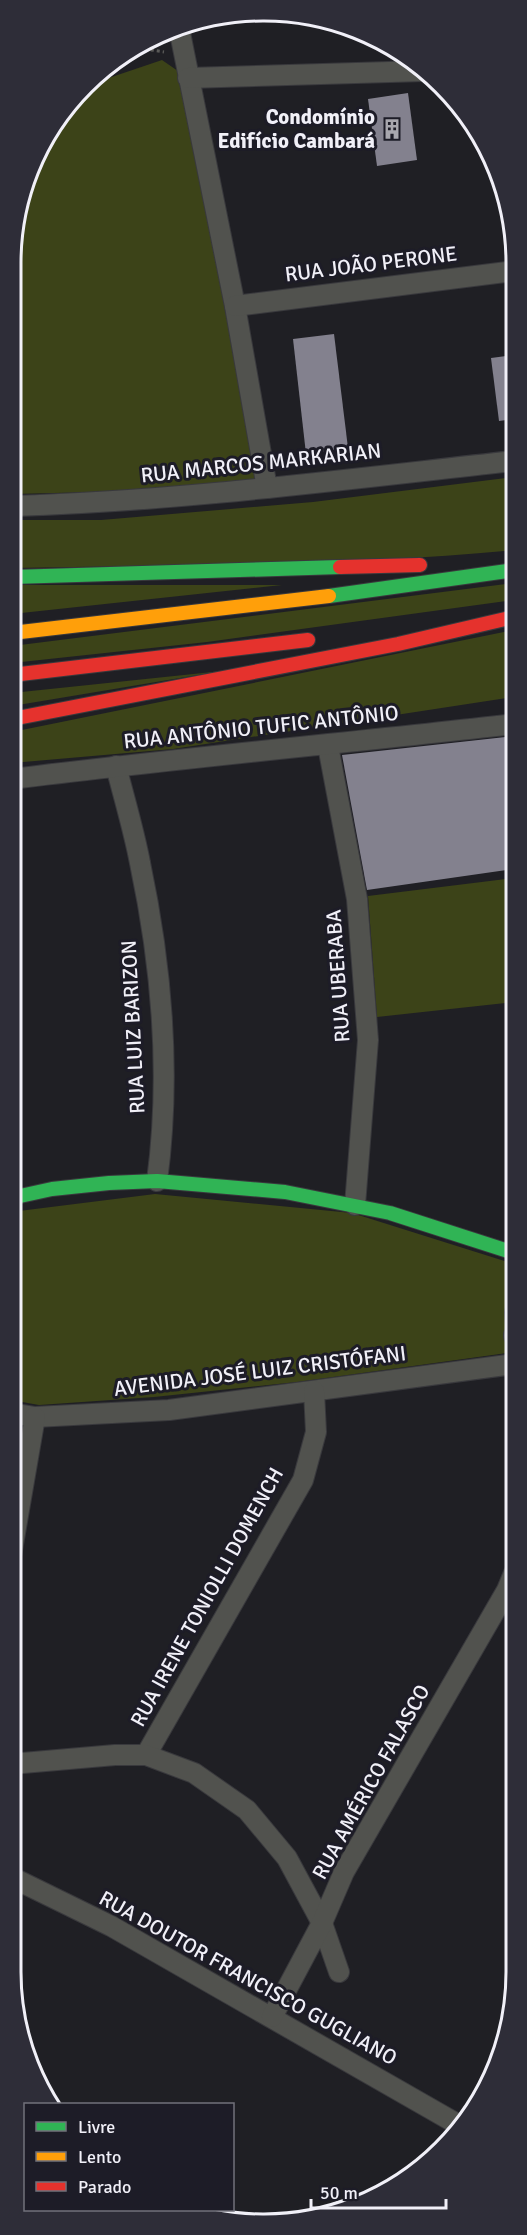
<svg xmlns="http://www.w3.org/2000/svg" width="527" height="2235" font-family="Signika,sans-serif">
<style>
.green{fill:#3c4318}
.building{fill:#83818e}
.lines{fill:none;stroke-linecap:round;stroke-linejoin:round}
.street-casing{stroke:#39393d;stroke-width:22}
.fast-casing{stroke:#39393d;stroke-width:16}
.slow-casing{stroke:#39393d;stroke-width:16}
.jam-casing{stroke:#39393d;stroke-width:16}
.path{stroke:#5a5a58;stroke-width:3;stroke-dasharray:3 3;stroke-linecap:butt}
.street{stroke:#51524e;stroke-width:20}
.fast{stroke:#30b455;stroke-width:14}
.slow{stroke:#ff9f0a;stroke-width:14}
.jam{stroke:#e5322d;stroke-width:14}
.labels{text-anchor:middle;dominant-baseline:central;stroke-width:6;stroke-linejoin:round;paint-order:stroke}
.poi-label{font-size:21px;font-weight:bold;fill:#f1f0f8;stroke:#1d1c27;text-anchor:end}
.street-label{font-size:21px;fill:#f1f0f8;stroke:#1d1c27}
.rim{fill:none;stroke:#f1f0f8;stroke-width:3}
</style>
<rect width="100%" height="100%" fill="#1f1f24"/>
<g class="green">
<path d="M162 60 188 78 267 488 12 494 13 230 45 137 91 84Z"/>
<path d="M514 477V550C348 566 180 565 12 568V520H101L313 502Z"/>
<path d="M514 583V600L207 642 12 663V646Z"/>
<path d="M12 585H282L12 614Z"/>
<path d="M514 630V697L173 749 12 763V732Z"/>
<path d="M222 671 12 706V693Z"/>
<path d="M514 878V1002L377 1017 368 896Z"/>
<path d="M155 1194 352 1213 514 1264 504 1312 507 1353 297 1382 154 1397 39 1405 11 1400V1212Z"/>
</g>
<g class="building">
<path d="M408 93 417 160 377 166 368 99Z"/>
<path d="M334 334 348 448 306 454 293 339Z"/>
<path d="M514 355V419L499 421 491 358Z"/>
<path d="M514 736V869L367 890 342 755Z"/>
</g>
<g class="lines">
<g class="street-casing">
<g id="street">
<path d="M179 28 235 306 267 488"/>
<path d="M188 78 424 71"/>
<path d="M235 306 514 271"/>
<path d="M12 506C180 501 348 479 514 461"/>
<path d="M328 746 357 899 368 1040 355 1205"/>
<path d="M116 766C124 798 134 831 140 863 162 967 171 1076 157 1181"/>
<path d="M12 779C179 758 347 743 514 724"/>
<path d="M514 1336V1335"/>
<path d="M11 1413 35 1417 169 1410 514 1364"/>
<path d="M11 1556 35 1417"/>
<path d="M146 1755 303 1480 316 1432 314 1391"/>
<path d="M11 1764 115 1755H146L194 1773 247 1810 287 1858 322 1923 339 1972"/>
<path d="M11 1877 111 1926 459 2125"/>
<path d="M272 2017 322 1923 344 1872 507 1590 514 1573"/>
</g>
</g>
<g class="fast-casing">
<g id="fast">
<path d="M12 577 340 567"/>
<path d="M329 596 514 570"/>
<path d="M11 1198 52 1189 109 1183 157 1181 285 1192 390 1213 514 1253"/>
</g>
</g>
<g class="slow-casing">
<path id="slow" d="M12 633 329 596"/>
</g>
<g class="jam-casing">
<g id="jam">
<path d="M340 567 420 565"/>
<path d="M12 675 308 640"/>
<path d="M12 719 398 644 514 617"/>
</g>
</g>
<path class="path" d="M139 48 164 52"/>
<use href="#street" class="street"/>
<use href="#fast" class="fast"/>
<use href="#slow" class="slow"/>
<use href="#jam" class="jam"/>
</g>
<defs>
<g id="building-bare" transform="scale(1.62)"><path d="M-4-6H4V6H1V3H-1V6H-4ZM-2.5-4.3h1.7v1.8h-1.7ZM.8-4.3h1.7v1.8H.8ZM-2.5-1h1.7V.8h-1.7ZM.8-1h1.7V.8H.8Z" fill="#a8a7ae" stroke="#1d1c27" stroke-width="2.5" paint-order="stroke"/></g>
</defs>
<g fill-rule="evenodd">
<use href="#building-bare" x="392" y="129"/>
</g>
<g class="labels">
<g class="poi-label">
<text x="375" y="117">Condomínio<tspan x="375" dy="24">Edifício Cambará</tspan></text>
</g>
<g class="street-label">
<text transform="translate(371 264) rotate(-7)">RUA JOÃO PERONE</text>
<text transform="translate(261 463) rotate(-6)">RUA MARCOS MARKARIAN</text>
<text transform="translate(261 727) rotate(-6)">RUA ANTÔNIO TUFIC ANTÔNIO</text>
<text transform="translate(338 976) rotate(-94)">RUA UBERABA</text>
<text transform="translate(133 1027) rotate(-93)">RUA LUIZ BARIZON</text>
<text transform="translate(260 1371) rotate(-7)">AVENIDA JOSÉ LUIZ CRISTÓFANI</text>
<text transform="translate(207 1597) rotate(-61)">RUA IRENE TONIOLLI DOMENCH</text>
<text transform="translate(371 1782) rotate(-61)">RUA AMÉRICO FALASCO</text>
<text transform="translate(248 1978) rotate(29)">RUA DOUTOR FRANCISCO GUGLIANO</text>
</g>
</g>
<path d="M0 0H527V2235H0ZM263 21H264A242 242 0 0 1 506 263V1972A242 242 0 0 1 264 2214H263A242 242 0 0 1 21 1972V263A242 242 0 0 1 263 21Z" fill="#2e2d38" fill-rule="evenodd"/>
<path class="rim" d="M263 21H264A242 242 0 0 1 506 263V1972A242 242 0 0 1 264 2214H263A242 242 0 0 1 21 1972V263A242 242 0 0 1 263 21Z"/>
<rect x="24" y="2103" width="210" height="108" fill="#1d1c27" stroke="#72717b" stroke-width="1.5"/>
<rect x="36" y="2122" width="30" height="9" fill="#30b455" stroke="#72717b" stroke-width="1.5"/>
<text x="78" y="2133" font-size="18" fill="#f1f0f8">Livre</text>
<rect x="36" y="2152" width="30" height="9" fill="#ff9f0a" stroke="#72717b" stroke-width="1.5"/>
<text x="78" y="2163" font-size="18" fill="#f1f0f8">Lento</text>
<rect x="36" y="2182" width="30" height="9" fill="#e5322d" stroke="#72717b" stroke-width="1.5"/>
<text x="78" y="2193" font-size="18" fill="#f1f0f8">Parado</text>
<path d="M311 2199v9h135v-9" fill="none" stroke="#f1f0f8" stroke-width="3"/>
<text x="320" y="2199" font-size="18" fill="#f1f0f8" stroke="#1d1c27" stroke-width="4.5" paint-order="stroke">50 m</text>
</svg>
